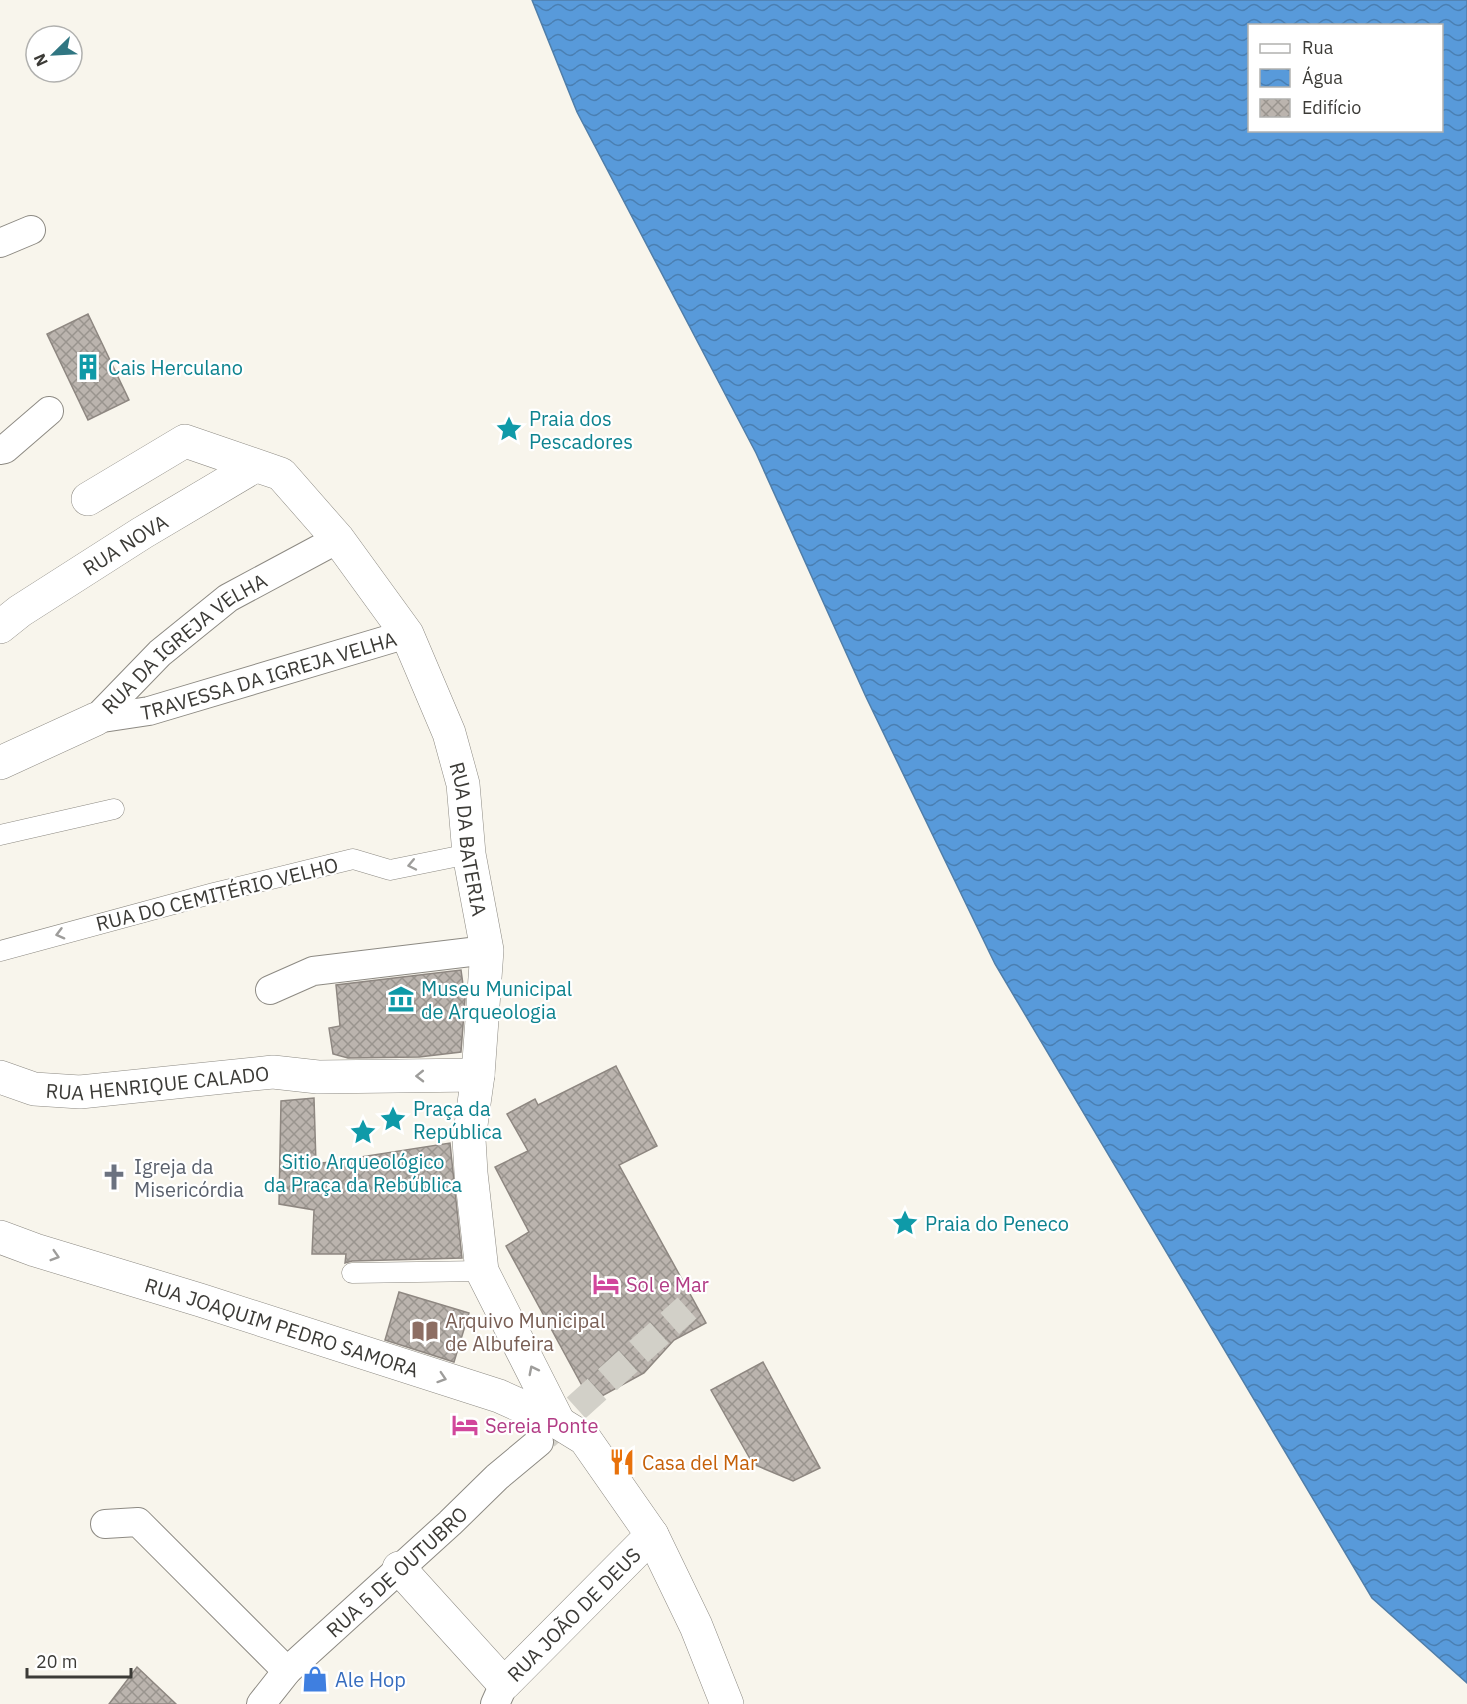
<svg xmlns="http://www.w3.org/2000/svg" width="1467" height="1704" font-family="'IBM Plex Sans',sans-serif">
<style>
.water{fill:url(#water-waves);stroke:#507ea9;stroke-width:1.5;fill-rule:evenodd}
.building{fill:url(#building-cross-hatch);stroke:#8e8781;stroke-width:1.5}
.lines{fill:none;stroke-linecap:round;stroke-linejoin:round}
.pedestrian-tunnel{stroke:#d2d0c8;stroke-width:28;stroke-dasharray:28 14;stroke-linecap:butt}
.service-casing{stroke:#8d8a83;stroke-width:21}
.pedestrian-casing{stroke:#8d8a83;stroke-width:30}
.minor-casing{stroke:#8d8a83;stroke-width:34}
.service{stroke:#fff;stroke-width:20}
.pedestrian{stroke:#fff;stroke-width:28}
.minor{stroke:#fff;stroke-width:33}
.oneway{stroke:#9e9d9b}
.labels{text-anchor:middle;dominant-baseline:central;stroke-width:4.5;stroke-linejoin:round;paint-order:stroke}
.culture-label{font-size:20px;fill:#0d838f;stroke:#fff;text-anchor:start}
.street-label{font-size:20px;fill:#3c3b37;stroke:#fff}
.worship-label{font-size:20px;fill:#5b616d;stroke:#fff;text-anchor:start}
.hotel-label{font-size:20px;fill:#b23c85;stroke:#fff;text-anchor:start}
.education-label{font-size:20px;fill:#785e54;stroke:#fff;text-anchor:start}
.food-label{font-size:20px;fill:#c56008;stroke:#fff;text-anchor:start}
.shop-label{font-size:20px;fill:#366cbe;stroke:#fff;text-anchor:start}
</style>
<defs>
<pattern id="water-waves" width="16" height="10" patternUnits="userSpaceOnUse" patternTransform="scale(1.5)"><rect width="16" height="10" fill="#589ada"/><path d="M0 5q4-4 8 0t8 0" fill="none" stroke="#4a7fb2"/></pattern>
<pattern id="building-cross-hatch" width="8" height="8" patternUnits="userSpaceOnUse" patternTransform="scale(1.5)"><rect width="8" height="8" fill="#bbb4ae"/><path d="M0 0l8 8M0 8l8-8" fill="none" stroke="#99948e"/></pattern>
</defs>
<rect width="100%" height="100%" fill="#f8f5ec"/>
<path class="water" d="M532 0H1467V1683L1372 1598 995 964 866 697 756 453 577 112ZM1250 26H1442V130H1250Z"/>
<g class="building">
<path d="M88 314 129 400 88 420 47 334Z"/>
<path d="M461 970 465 999 461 1052 419 1057 348 1058 333 1054 329 1028 340 1026 336 985Z"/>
<path d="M616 1066 657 1146 619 1165 706 1323 674 1340 644 1373 591 1402 506 1246 529 1232 495 1167 528 1151 507 1114 535 1099 538 1105Z"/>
<path d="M314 1098 316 1164 450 1143 462 1258 352 1261 345 1263 346 1254H312L314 1210 279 1204 281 1101Z"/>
<path d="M399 1292 469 1313 454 1362 385 1340Z"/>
<path d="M763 1362 820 1468 793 1481 753 1464 711 1390Z"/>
<path d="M137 1667 176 1704H109Z"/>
</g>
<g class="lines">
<path class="pedestrian-tunnel" d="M545 1436 687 1308"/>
<g class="service-casing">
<g id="service">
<path d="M0 835 114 809"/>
<path d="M0 951 214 893 353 859 390 870 469 854"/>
<path d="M352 1273 482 1271"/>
</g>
</g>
<g class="pedestrian-casing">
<g id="pedestrian">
<path d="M0 243 31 230"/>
<path d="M0 450 5 449 49 411"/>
<path id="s1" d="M96 719 149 711 407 634"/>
<path id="s2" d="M96 719 160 653 228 598 338 539"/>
<path d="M270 990 313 971 487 950"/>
<path d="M105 1524 138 1522 287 1671"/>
<path id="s3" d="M261 1704 287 1671 450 1523 497 1477 539 1442"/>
<path d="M495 1704 504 1684"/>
</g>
</g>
<g class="minor-casing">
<g id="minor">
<path id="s4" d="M88 499 185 441 281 474 338 539 407 634 449 733 463 784 469 854 487 950 478 1075 469 1139 471 1173 482 1271 559 1423"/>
<path id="s5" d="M0 627 20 611 142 533 255 466"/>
<path d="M0 763 96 719"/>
<path id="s6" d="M0 1077 34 1089 80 1092 273 1072 318 1077 478 1075"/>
<path id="s7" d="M0 1237 35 1250 200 1300 499 1396 559 1423 585 1439 652 1535 696 1626 727 1704"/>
<path id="s8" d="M399 1568 504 1684 652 1535"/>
</g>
</g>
<use href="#service" class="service"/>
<use href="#pedestrian" class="pedestrian"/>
<use href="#minor" class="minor"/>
</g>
<defs><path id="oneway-chevron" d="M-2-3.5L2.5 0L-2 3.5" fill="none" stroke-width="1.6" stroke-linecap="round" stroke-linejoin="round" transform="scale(1.5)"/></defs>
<g class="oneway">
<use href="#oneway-chevron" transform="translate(412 865) rotate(168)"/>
<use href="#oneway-chevron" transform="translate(60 934) rotate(165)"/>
<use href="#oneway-chevron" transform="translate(420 1076) rotate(179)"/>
<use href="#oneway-chevron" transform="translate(55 1256) rotate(17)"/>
<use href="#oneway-chevron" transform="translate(533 1370) rotate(-117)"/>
<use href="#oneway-chevron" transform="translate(442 1378) rotate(18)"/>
</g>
<defs>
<g id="building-bare" transform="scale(2.07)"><path d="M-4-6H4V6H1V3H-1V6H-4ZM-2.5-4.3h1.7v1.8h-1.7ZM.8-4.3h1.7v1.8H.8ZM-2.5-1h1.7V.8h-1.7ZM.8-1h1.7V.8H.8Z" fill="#0f9aa8" stroke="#fff" stroke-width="2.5" paint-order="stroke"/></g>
<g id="sight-bare" transform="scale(2.07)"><path d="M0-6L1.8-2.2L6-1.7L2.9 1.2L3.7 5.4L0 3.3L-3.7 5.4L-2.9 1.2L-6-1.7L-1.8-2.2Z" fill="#0f9aa8" stroke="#fff" stroke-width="2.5" paint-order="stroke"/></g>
<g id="museum-bare" transform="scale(2.07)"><path d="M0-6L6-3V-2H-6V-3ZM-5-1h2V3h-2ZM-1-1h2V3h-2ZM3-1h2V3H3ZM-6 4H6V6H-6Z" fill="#0f9aa8" stroke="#fff" stroke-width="2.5" paint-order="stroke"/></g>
<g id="church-bare" transform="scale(2.07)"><path d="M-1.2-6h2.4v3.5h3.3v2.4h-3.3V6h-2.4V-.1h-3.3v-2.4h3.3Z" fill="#6b7280" stroke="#fff" stroke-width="2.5" paint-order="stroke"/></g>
<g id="hotel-bare" transform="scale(2.07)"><path d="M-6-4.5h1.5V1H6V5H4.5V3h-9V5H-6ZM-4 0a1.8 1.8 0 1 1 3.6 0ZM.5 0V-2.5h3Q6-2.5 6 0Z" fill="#d1479c" stroke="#fff" stroke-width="2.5" paint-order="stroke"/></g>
<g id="library-bare" transform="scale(2.07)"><path d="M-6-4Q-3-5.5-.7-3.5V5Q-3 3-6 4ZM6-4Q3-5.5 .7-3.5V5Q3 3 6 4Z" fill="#8d6e63" stroke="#fff" stroke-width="2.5" paint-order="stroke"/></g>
<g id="restaurant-bare" transform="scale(2.07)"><path d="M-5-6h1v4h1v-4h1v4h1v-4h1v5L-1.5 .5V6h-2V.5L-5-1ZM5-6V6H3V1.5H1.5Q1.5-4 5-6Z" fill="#e8710a" stroke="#fff" stroke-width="2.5" paint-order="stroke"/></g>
<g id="shop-bare" transform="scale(2.07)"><path d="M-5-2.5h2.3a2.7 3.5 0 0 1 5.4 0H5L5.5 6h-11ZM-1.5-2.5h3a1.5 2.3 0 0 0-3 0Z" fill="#3f7fe0" stroke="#fff" stroke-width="2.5" paint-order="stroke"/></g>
</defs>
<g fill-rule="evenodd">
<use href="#building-bare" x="88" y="367"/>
<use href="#sight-bare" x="509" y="429"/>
<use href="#museum-bare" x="401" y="999"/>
<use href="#sight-bare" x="393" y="1119"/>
<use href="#sight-bare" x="363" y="1132"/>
<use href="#church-bare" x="114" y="1177"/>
<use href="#sight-bare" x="905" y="1223"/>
<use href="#hotel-bare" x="606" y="1284"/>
<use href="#library-bare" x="425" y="1331"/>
<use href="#hotel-bare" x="465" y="1425"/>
<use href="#restaurant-bare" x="622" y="1462"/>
<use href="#shop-bare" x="315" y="1679"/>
</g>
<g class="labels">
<g class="culture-label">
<text x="108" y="367">Cais Herculano</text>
<text x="529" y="418">Praia dos<tspan x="529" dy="23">Pescadores</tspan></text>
<text x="421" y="988">Museu Municipal<tspan x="421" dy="23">de Arqueologia</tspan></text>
<text x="413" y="1108">Praça da<tspan x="413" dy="23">República</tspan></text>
<text x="363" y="1161" text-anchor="middle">Sitio Arqueológico<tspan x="363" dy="23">da Praça da Rebública</tspan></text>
<text x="925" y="1223">Praia do Peneco</text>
</g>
<g class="street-label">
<text stroke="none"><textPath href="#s5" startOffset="150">RUA NOVA</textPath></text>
<text stroke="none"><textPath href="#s2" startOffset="117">RUA DA IGREJA VELHA</textPath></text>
<text stroke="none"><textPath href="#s1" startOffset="178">TRAVESSA DA IGREJA VELHA</textPath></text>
<text stroke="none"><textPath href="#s4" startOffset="634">RUA DA BATERIA</textPath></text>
<text transform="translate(217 894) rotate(-14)">RUA DO CEMITÉRIO VELHO</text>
<text stroke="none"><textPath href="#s6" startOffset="160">RUA HENRIQUE CALADO</textPath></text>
<text stroke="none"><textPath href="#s7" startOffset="296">RUA JOAQUIM PEDRO SAMORA</textPath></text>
<text stroke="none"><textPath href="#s3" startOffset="190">RUA 5 DE OUTUBRO</textPath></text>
<text stroke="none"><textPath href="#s8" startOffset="255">RUA JOÃO DE DEUS</textPath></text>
</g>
<g class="worship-label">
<text x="134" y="1166">Igreja da<tspan x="134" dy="23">Misericórdia</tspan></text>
</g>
<g class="hotel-label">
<text x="626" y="1284">Sol e Mar</text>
<text x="485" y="1425">Sereia Ponte</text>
</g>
<g class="education-label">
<text x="445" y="1320">Arquivo Municipal<tspan x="445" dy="23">de Albufeira</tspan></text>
</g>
<g class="food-label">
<text x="642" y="1462">Casa del Mar</text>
</g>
<g class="shop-label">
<text x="335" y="1679">Ale Hop</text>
</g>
</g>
<rect x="1248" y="24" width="195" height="108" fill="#ffffff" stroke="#b1b1af" stroke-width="1.5"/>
<rect x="1260" y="44" width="30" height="9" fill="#ffffff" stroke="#b1b1af" stroke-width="1.5"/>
<text x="1302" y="54" font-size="18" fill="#3c3b37">Rua</text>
<rect x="1260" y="69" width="30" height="18" fill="url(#water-waves)" stroke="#b1b1af" stroke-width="1.5"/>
<text x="1302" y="84" font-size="18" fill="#3c3b37">Água</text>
<rect x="1260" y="99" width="30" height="18" fill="url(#building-cross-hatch)" stroke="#b1b1af" stroke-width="1.5"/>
<text x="1302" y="114" font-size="18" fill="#3c3b37">Edifício</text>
<g transform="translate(54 54) rotate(246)"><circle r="28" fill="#ffffff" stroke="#b1b1af" stroke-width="1.5"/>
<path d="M0-4.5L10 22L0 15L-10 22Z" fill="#307682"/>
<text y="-9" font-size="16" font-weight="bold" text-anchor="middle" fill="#3c3b37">N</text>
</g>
<path d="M27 1668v9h104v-9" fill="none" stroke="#3c3b37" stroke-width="3"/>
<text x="36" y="1668" font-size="18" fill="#3c3b37" stroke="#ffffff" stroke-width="4.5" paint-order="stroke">20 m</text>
</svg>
